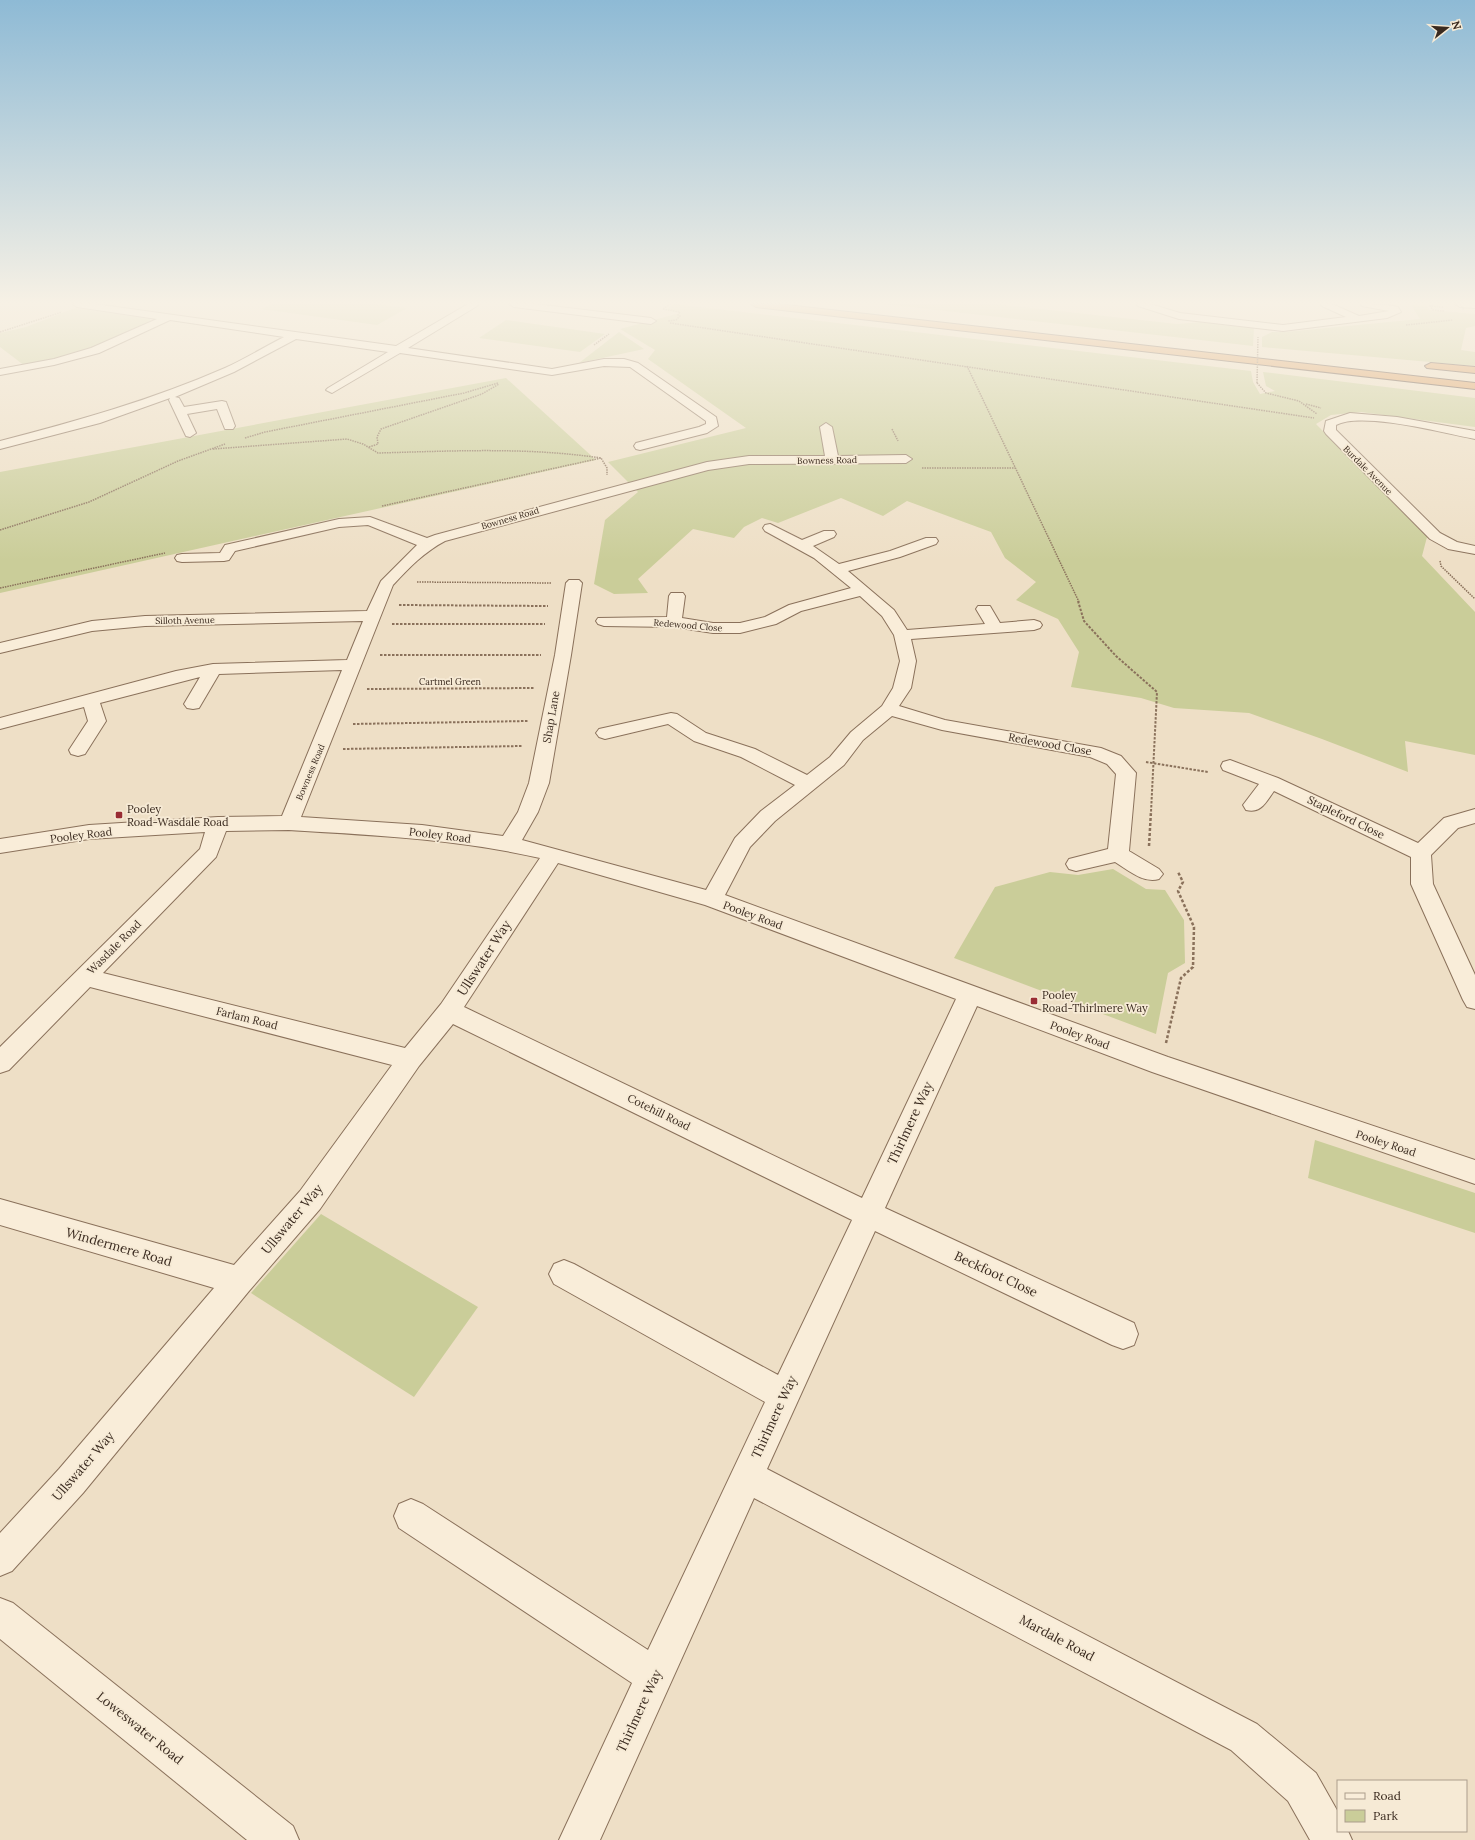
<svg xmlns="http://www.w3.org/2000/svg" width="1475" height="1840" font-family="Lora,serif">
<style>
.green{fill:#cacd99}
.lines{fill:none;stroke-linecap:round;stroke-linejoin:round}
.minor-casing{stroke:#8a715b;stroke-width:2}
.highway-casing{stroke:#583f30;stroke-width:2}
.path-far2{stroke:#8a715b;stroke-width:1.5;stroke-dasharray:1.5 1;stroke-linecap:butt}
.path-far1{stroke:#8a715b;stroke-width:2;stroke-dasharray:2.5 1.5;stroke-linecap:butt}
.path{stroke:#8a715b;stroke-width:2.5;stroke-dasharray:3 2;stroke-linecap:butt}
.minor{fill:#f9edd9;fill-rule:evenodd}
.highway{fill:#dc9958;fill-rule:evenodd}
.path-bridge{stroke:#8a715b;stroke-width:1.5;stroke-dasharray:1.5 1;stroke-linecap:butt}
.poi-dot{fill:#992c34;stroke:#f6ead5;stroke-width:1.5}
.labels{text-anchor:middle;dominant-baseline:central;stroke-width:3.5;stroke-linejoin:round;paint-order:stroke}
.far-street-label{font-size:9px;fill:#3a2a1f;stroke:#f6ead5}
.street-label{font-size:11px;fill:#3a2a1f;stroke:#f6ead5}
.poi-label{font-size:11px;fill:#3a2a1f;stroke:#f6ead5;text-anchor:start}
.near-street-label{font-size:13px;fill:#3a2a1f;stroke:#f6ead5}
</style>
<rect width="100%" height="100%" fill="#eedfc6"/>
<g class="green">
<path d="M272 304H375L407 308 377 325 261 309Z"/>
<path d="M674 304 1251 371 1253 382 1260 394 1275 391 1266 386 1263 372 1475 398V427L1361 412 1331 415 1316 424 1427 537 1422 556 1475 612V755L1405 741 1408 772 1322 739 1249 713 1174 708 1141 698 1071 687 1079 652 1058 619 1016 600 1036 582 1005 558 991 532 907 501 883 516 841 498 778 523 762 518 744 527 734 538 693 529 638 579 648 593 614 594 594 584 605 520 638 492 608 462 746 428 648 359 655 350 620 329 680 313 666 310Z"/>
<path d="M884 304H995L1177 324 1202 322 1254 328 1253 346Z"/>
<path d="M1411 305 1426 306 1429 310 1475 314V326L1466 328 1461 350 1475 352V366L1262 347V337L1272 332H1285L1420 319Z"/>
<path d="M75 308 150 319 151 323 90 349 25 366 0 347V333L26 327Z"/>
<path d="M506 320 605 334 580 352 479 338Z"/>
<path d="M619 332 644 349 579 363Z"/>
<path d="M506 378 596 460 0 593V472Z"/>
<path d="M1113 869 1146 889 1165 890 1184 920 1185 963 1168 973 1156 1034 954 958 995 887 1050 872 1078 875Z"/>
<path d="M1315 1140 1475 1193V1233L1308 1178Z"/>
<path d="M321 1214 478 1307 414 1397 251 1293Z"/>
</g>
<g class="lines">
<g class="minor-casing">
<g id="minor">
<path d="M72 304H95L396 346 468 304H479L477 306 408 348 552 369 604 359H624L638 363 716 417 718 426 707 433 640 450 636 449 634 446 636 443 699 427 706 424V421L630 367 604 366 552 375 400 353 332 393 326 390 328 388 388 352 296 339 234 372 175 397 179 398 184 407 222 401 226 402 235 426 233 429H225L217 409 187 414 196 433 190 437 186 436 169 400 170 398 100 423 0 449V441C77 421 152 400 225 368 245 359 264 347 284 337L170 320 99 353 54 365 0 375V369L54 359 91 348 157 319 77 307Z"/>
<path d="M509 304H535L651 318 656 321 651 324 514 307Z"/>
<path d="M1136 304H1150L1180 313 1283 325 1346 317 1322 306 1320 304H1332L1359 316 1389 311 1362 306 1360 304C1373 304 1385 304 1398 307L1401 312 1387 318 1283 331 1179 319 1138 306Z"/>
<path d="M1455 304H1475V308L1460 307Z"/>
<path d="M1350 413 1397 417 1475 431V439C1444 433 1362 411 1336 425V430L1440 533 1457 542 1475 546V554L1448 549 1430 539 1326 434 1324 431 1326 421Z"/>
<path d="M826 423 832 427 838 456 906 455 912 459 906 463 749 464 708 470 445 541C424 552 409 568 393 585L301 817 422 825 503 836 518 812 529 783 555 655 566 583 569 580H579L582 583 571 655 549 783 538 812 522 840 706 890 735 838 761 811 795 785 741 757 694 741 668 724 605 739 599 737 596 733 599 729 671 713 677 714 706 733 755 749 807 775 830 757 851 732 882 706 893 688 900 661 894 635 882 616 860 596 801 611 776 624 740 633H713L674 627 604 626 598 624 596 621 598 618 667 617 669 596 671 593H683L685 596 682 618 713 623H740L765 617 789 605 851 588 814 558 765 531 763 528 765 525 770 524 802 540 824 531H834L836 534 834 537 813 546 839 564 890 551 926 538H936L938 541 936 544 900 557 848 571 894 610 907 630 985 624 976 609 978 606H990L1000 623 1034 620 1040 622 1042 625 1040 628 1034 630 911 639 916 661 911 688 899 706 945 720 1101 748 1121 756 1136 773 1129 851 1159 869 1163 874 1159 879C1144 884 1128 870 1115 862L1076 871 1069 869 1066 864 1069 859 1108 849 1116 774 1107 764 1090 757 942 730 892 716 863 740 844 765 775 821 750 847 725 895 1168 1057 1475 1160V1184L1152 1072 977 1006 885 1208 1134 1323 1138 1334 1134 1345 1123 1349 1112 1345 875 1231 767 1469 1257 1724 1316 1773 1338 1812V1831H1348L1352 1840H1310L1288 1801 1231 1750 754 1498 600 1840H559L632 1683 399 1528 394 1516 399 1504 411 1499 423 1504 648 1650 765 1402 554 1284 549 1274 554 1264 564 1260 574 1264 778 1375 852 1220 453 1024 419 1066 320 1209 249 1291 83 1493 12 1571 0 1576V1533L59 1469 214 1288 0 1225V1199L234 1265 300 1191 392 1065 90 987 9 1070 0 1073V1047L200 849 205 832 89 839 0 853V839L89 825 218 817 282 816 342 670 219 674 199 708 193 709 187 708 184 704 200 677 100 703 106 721 85 754 78 756 71 754 69 750 88 721 84 707 0 729V718L176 671 213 664 347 660 363 621 145 626 92 631 0 653V643L92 621 145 616 367 611 381 581 417 545 368 525 339 527 235 551 229 560 224 561 182 562 177 561 175 558 177 555 182 554 220 553 225 545 339 519 370 517 427 538 435 535 707 462 749 456H825L820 427ZM289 830C373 835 457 839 540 858L441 1004 405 1048 103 973 216 857 226 831ZM558 863 705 905 956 999 862 1198 464 1007Z"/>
<path d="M1230 760 1278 778 1418 843 1444 818 1475 809V823L1458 828 1431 855 1433 884 1475 975V1009L1467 1007 1463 1000 1411 884V857L1274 791C1266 802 1261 814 1246 810L1243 805 1259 784 1223 770 1221 766 1223 762Z"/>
<path d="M0 1598 13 1603 293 1826 299 1840H247L0 1639Z"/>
</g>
</g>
<g class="highway-casing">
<g id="highway">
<path d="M751 304H778L1475 383V389L756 307Z"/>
<path d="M1431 363 1475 367V373L1427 368 1425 366Z"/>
</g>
</g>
<g class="path-far2">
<path d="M1443 307 1430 306 1433 310 1444 311"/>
<path d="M663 309 680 312 678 315 680 316 676 320 668 321"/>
<path d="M663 309 670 304"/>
<path d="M670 323 1314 418"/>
<path d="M1406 325 1453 320"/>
<path d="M0 332 62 312"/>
<path d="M594 345 609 334"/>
<path d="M967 366 1079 602"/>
<path d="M1257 383 1266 393 1299 401 1317 414"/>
<path d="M1306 404 1321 408"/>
<path d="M892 429 898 441"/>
<path d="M245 438 265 432 464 393 498 383"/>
<path d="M369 447 378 444 377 437 381 429 482 394 499 384"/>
<path d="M213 449 347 439 363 444 378 453C453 451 527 447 601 458L607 468V475"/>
<path d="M922 468H1015"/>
<path d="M382 506 601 458"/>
<path d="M0 530 89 502 178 461 225 444"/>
<path d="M1440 561 1441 566 1475 599"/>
<path d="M417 582 552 583"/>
<path d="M0 588 165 553"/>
</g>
<g class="path-far1">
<path d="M1078 601 1084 621 1116 656 1157 692 1151 812"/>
<path d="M399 605 548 606"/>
<path d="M392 624H545"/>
<path d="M380 655H541"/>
<path d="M367 689 534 688"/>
<path d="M353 724 528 721"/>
<path d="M343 749 522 746"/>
<path d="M1146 762 1208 772"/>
</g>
<g class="path">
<path d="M1149 846 1151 811"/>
<path d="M1166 1043 1181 978 1193 967 1194 927 1178 891 1183 882 1178 872"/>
</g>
<use href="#minor" class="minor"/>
<use href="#highway" class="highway"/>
<g class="path-bridge">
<path d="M1460 304 1464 310"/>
<path d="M1257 383 1258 337"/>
</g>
</g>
<linearGradient id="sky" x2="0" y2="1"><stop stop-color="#8ebad5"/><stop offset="0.54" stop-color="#f7f1e5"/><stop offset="1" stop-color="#f7f1e5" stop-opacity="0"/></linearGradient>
<rect width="1475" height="561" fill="url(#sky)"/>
<g class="poi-dot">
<rect x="115" y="811" width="8" height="8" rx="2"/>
<rect x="1030" y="997" width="8" height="8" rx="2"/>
</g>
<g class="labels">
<g class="far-street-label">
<text transform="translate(827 460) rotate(-1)">Bowness Road</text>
<text transform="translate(1368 470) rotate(45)">Burdale Avenue</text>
<text transform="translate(510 518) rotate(-16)">Bowness Road</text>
<text transform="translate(185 620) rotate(-1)">Silloth Avenue</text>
<text transform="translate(688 625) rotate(5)">Redewood Close</text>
<text x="450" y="681">Cartmel Green</text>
<text transform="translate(310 772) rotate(-67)">Bowness Road</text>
</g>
<g class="street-label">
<text transform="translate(551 717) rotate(-80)">Shap Lane</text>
<text transform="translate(1050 744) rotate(10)">Redewood Close</text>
<text transform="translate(1346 817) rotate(26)">Stapleford Close</text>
<text transform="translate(81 835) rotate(-7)">Pooley Road</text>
<text transform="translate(440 835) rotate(7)">Pooley Road</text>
<text transform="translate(753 915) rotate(20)">Pooley Road</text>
<text transform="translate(114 947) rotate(-45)">Wasdale Road</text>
<text transform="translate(247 1018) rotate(14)">Farlam Road</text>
<text transform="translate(1080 1035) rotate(20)">Pooley Road</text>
<text transform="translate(659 1112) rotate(26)">Cotehill Road</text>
<text transform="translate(1386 1143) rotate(18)">Pooley Road</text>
</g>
<g class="poi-label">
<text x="127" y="809">Pooley<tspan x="127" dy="13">Road-Wasdale Road</tspan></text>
<text x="1042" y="995">Pooley<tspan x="1042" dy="13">Road-Thirlmere Way</tspan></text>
</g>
<g class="near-street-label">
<text transform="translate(484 958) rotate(-57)">Ullswater Way</text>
<text transform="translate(910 1123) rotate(-65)">Thirlmere Way</text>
<text transform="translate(292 1219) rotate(-50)">Ullswater Way</text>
<text transform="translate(119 1247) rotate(16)">Windermere Road</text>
<text transform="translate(996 1274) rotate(25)">Beckfoot Close</text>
<text transform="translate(774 1417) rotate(-65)">Thirlmere Way</text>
<text transform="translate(83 1466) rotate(-49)">Ullswater Way</text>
<text transform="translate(1057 1638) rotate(28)">Mardale Road</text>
<text transform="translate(639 1711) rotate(-65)">Thirlmere Way</text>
<text transform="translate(140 1728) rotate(39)">Loweswater Road</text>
</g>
</g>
<rect x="1337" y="1780" width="130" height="52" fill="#f6ead5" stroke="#ab9d8c"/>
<rect x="1345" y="1793" width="20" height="6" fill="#f9edd9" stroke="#ab9d8c"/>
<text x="1373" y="1800" font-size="12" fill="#3a2a1f">Road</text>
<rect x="1345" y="1810" width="20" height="12" fill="#cacd99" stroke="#ab9d8c"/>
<text x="1373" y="1820" font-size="12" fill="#3a2a1f">Park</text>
<g transform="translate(1447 28) rotate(73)" stroke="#f6ead5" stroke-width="3" paint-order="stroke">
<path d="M0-3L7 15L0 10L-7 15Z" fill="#3a2a1f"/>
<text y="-6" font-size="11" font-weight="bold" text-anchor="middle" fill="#3a2a1f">N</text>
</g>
</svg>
